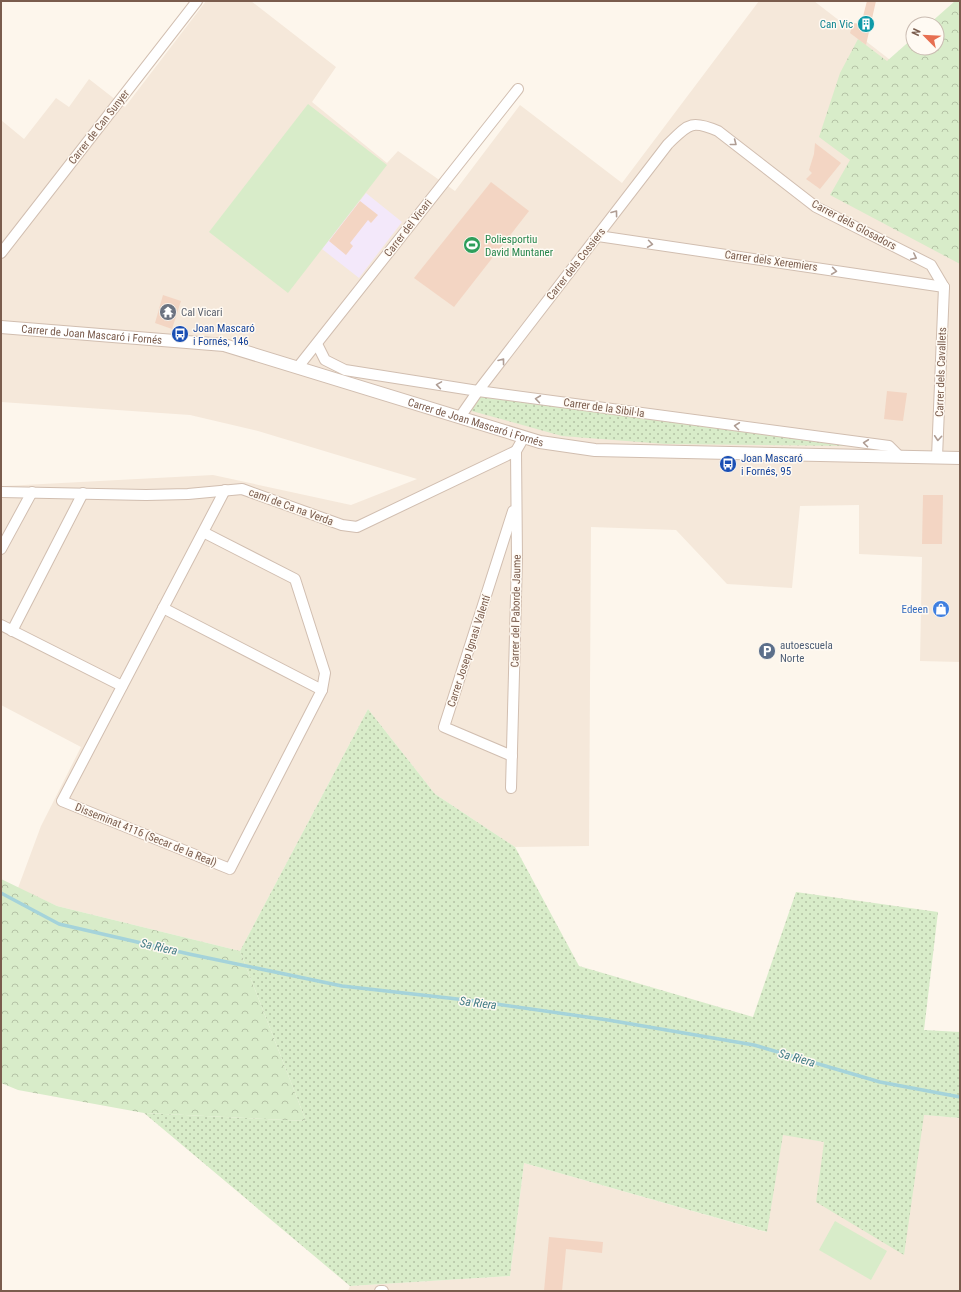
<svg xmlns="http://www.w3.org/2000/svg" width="961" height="1292" font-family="'Roboto Condensed',sans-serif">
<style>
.residential{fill:#f5e8da}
.education{fill:#f3e8fa}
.grass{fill:url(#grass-dots)}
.forest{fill:url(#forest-crowns)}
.garden{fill:#d8ecc9}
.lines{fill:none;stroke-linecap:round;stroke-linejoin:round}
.stream{stroke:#a5d3da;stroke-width:3.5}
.building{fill:#f3d5c3}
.minor-casing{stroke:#d1beb0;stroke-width:12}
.tertiary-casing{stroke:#d1beb0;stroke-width:14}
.minor{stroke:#fff;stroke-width:10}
.tertiary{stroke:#fff;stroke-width:12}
.oneway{stroke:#af9d94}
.labels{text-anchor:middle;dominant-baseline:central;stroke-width:3;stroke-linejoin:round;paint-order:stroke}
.culture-label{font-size:11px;fill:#0d838f;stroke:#fffaf3;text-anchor:end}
.street-label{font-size:11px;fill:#7a5c4d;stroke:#fffaf3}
.leisure-label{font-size:11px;fill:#27864d;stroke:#fffaf3;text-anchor:start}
.worship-label{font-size:11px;fill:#5b616d;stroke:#fffaf3;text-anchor:start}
.transit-label{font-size:11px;fill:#164399;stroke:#fffaf3;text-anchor:start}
.shop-label{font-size:11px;fill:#366cbe;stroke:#fffaf3;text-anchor:end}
.service-label{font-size:11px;fill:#4e5e75;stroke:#fffaf3;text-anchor:start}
.water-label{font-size:12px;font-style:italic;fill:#437c86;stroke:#fffaf3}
</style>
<defs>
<pattern id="grass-dots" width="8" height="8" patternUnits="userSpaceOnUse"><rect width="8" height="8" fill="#d8ecc9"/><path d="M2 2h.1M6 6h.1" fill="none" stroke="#b4c2a5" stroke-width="1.8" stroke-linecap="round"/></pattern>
<pattern id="forest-crowns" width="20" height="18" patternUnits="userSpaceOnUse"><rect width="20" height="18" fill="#d8ecc9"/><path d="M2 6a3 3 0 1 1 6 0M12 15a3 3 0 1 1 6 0" fill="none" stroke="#b4c2a5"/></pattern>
</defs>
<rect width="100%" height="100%" fill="#fdf6ec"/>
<g class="residential">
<path d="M206 1H251L336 67 312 102 387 163 398 151 455 191 520 105 622 183 759 1H814L960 114V662L920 661 922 557 859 554V505L800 506 792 588 727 584 676 530 591 527 589 846 515 847 435 794 368 709 240 951 57 906 18 888 41 826 81 747 1 705V505L5 486 213 475 351 505 417 479 258 431 190 415 1 402V120L24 139 56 98 69 107 89 79 125 107Z"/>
<path d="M924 1115 960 1118V1291H348L350 1286 510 1276 524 1163 766 1232 783 1134 824 1142Z"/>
</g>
<path class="education" d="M366 193 402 222 359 278 322 249Z"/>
<g class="grass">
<path d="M480 395 853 446 665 444 562 436 468 410Z"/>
<path d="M368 709 435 794 515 847 579 966 753 1017 796 892 938 912 924 1030 960 1032V1118L924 1115 904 1255 816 1202 824 1142 783 1135 767 1232 524 1163 510 1276 350 1286 144 1113 306 1121 240 951Z"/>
</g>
<g class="forest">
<path d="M955 1H960V264L830 195 850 160 819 137 840 73 858 39 887 61 913 38V48H937V24H929Z"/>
<path d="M1 879 57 906 240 951 306 1121 144 1113 18 1090 1 1083Z"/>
</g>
<g class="garden">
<path d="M308 104 387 165 288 293 209 232Z"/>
<path d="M835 1221 887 1251 871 1280 819 1250Z"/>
</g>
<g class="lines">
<path class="stream" d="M1 893 59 924 189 954 342 986 475 1001 608 1020 754 1045 880 1082 960 1097"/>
</g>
<g class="building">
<path d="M867 1H876L866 45 850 33 853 23 861 24Z"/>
<path d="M815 143 841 163 820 189 806 179 812 173 809 170 814 154Z"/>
<path d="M491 182 529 211 454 307 414 278Z"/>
<path d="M360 201 378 215 371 223 368 220 350 243 353 246 346 255 329 241Z"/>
<path d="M163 295 181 301 172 329 155 323Z"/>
<path d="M887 391 907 393 903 421 884 419Z"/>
<path d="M923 495H943L942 544H922Z"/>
<path d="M549 1237 603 1242 602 1253 566 1249 562 1291H544Z"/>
</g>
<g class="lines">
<g class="minor-casing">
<g id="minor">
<path d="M598 236 944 287"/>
<path d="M1 253 197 1"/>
<path d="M317 344 325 360 345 370 478 391 889 446 900 457"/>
<path d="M298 367 518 89"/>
<path d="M460 417 478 391 668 144C688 125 690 119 718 131L816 207 931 265 944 287"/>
<path d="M937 457 944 287"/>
<path d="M1 492 146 495 188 494 242 489 342 525 357 527 516 451"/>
<path d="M203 532 295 579 325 673 322 690 230 869 62 801 225 490"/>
<path d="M1 549 32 492"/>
<path d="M163 608 322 690"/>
<path d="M1 625 122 686"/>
<path d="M12 631 83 493"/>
<path d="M512 756 444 727 513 511"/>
<path d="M511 788 517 558 516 451 524 437"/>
<path d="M380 1291H383"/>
</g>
</g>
<g class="tertiary-casing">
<g id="tertiary">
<path id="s1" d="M1 327 224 345 540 442 595 450 960 458"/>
</g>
</g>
<use href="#minor" class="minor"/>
<use href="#tertiary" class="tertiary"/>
</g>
<defs><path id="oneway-chevron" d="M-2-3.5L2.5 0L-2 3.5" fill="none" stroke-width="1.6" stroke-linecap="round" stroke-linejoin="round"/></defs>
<g class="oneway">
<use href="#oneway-chevron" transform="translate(734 143) rotate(38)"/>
<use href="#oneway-chevron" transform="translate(615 213) rotate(-53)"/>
<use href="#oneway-chevron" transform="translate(650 244) rotate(8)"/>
<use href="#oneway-chevron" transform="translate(914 257) rotate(27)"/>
<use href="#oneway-chevron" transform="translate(834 271) rotate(8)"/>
<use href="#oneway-chevron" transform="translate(502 361) rotate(-52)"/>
<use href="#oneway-chevron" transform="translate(439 385) rotate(-171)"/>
<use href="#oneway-chevron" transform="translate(538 399) rotate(-172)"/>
<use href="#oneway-chevron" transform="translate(737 426) rotate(-173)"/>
<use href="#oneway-chevron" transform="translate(938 438) rotate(94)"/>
<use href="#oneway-chevron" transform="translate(866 443) rotate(-173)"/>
</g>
<defs>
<g id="building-disc" transform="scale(0.9)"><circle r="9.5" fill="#0f9aa8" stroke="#fffaf3"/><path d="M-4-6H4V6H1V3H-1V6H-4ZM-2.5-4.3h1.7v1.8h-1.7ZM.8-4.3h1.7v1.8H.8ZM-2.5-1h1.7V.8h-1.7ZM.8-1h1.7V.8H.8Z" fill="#fff"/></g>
<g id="stadium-disc" transform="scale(0.9)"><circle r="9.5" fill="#2e9e5b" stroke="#fffaf3"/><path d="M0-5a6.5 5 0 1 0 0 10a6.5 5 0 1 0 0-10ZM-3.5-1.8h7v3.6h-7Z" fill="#fff"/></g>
<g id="temple-disc" transform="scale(0.9)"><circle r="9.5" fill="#6b7280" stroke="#fffaf3"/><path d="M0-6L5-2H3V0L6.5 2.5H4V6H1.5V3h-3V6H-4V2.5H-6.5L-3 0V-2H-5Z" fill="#fff"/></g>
<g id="bus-disc" transform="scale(0.9)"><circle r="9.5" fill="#1a4fb4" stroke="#fffaf3"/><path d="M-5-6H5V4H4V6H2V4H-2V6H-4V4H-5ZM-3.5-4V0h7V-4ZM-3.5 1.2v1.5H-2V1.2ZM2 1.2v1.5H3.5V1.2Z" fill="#fff"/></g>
<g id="shop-disc" transform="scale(0.9)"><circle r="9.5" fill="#3f7fe0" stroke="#fffaf3"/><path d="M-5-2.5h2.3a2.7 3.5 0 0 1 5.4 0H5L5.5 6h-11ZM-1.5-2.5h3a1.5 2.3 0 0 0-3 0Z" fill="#fff"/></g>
<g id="parking-disc" transform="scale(0.9)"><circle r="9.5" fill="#5c6f8a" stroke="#fffaf3"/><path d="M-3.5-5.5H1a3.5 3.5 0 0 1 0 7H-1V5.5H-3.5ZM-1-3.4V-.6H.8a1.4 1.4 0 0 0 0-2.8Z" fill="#fff"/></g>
</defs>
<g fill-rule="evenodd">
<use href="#building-disc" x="866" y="24"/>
<use href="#stadium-disc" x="472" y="245"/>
<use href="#temple-disc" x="168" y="312"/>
<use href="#bus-disc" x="180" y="334"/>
<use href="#bus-disc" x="728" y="464"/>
<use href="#shop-disc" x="941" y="609"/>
<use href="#parking-disc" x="767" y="651"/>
</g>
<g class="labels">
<g class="culture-label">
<text x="853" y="24">Can Vic</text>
</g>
<g class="street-label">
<text transform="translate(99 127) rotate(-52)">Carrer de Can Sunyer</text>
<text transform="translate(854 225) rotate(28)">Carrer dels Glosadors</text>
<text transform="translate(408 228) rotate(-52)">Carrer del Vicari</text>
<text transform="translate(771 261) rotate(8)">Carrer dels Xeremiers</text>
<text transform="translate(576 264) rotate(-52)">Carrer dels Cossiers</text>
<text stroke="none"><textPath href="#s1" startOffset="91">Carrer de Joan Mascaró i Fornés</textPath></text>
<text transform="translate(941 372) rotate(-88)">Carrer dels Cavallets</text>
<text transform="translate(604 408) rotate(8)">Carrer de la Sibil·la</text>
<text stroke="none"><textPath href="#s1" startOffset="487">Carrer de Joan Mascaró i Fornés</textPath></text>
<text transform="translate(291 507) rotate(20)">camí de Ca na Verda</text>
<text transform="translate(516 611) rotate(-89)">Carrer del Paborde Jaume</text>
<text transform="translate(469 651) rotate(-72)">Carrer Josep Ignasi Valentí</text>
<text transform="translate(146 835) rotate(22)">Disseminat 4116 (Secar de la Real)</text>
</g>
<g class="leisure-label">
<text x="485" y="239">Poliesportiu<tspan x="485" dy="13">David Muntaner</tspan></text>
</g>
<g class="worship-label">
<text x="181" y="312">Cal Vicari</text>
</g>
<g class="transit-label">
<text x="193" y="328">Joan Mascaró<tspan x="193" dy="13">i Fornés, 146</tspan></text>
<text x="741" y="458">Joan Mascaró<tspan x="741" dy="13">i Fornés, 95</tspan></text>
</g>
<g class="shop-label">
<text x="928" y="609">Edeen</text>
</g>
<g class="service-label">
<text x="780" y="645">autoescuela<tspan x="780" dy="13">Norte</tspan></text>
</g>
<g class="water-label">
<text transform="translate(159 947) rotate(13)">Sa Riera</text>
<text transform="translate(478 1003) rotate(7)">Sa Riera</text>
<text transform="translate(797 1058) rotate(16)">Sa Riera</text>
</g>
</g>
<rect width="961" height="1292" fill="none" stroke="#7a5c4d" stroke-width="4"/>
<g transform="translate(925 36) rotate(294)"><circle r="19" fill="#fffaf3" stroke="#cabbb1"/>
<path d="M0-3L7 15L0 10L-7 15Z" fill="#e76f51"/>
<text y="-6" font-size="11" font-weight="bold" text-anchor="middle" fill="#7a5c4d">N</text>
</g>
</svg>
